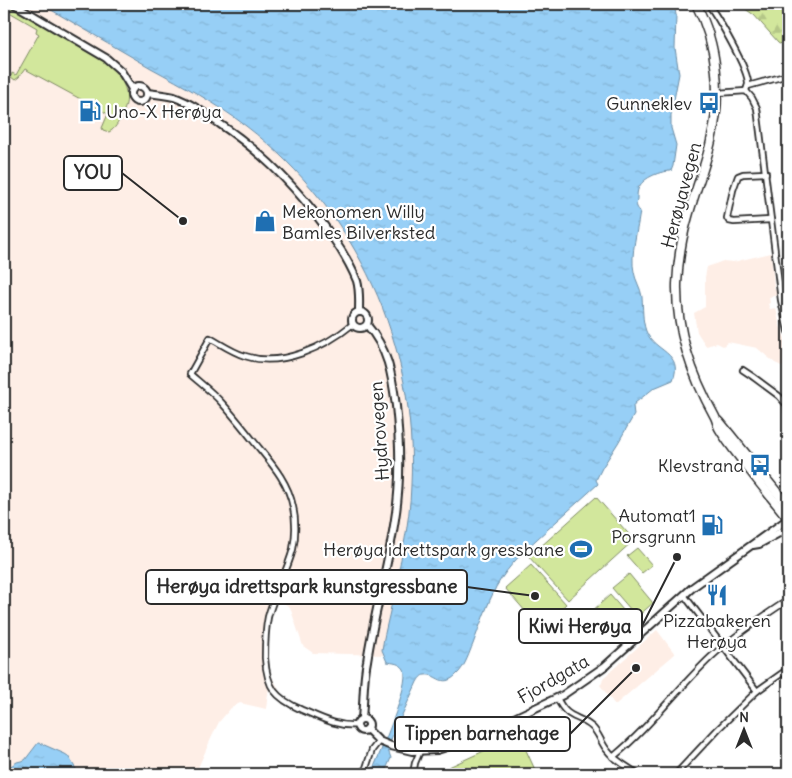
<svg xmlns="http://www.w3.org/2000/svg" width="792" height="778" font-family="Delius,sans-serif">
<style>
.built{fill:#feeee6}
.grass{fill:#d2e79c;stroke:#7e8964}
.forest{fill:url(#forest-firs);stroke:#7e8964}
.water{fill:url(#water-ripples);stroke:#6c8da5}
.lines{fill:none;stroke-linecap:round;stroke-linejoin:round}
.street-casing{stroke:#2b2b2b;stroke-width:8}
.secondary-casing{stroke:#2b2b2b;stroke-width:10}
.highway-casing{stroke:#2b2b2b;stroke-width:11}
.street{stroke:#fff;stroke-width:4.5}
.secondary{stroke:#fff;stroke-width:6}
.highway{stroke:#fff;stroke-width:8}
.labels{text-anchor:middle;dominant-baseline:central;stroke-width:4.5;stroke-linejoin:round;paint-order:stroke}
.poi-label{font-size:18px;fill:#2b2b2b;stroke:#fff;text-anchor:end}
.street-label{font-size:18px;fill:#2b2b2b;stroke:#fff}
.leader{fill:none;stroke:#2b2b2b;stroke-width:2}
.callout-dot{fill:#2b2b2b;stroke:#fff;stroke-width:2}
.callout{fill:#fff;stroke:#2b2b2b;stroke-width:2}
.callout-label{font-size:19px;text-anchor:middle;font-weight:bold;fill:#2b2b2b}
</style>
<defs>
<pattern id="forest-firs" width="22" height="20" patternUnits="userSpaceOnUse" patternTransform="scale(1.25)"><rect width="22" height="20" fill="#d2e79c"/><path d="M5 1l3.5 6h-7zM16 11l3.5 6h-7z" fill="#b4c687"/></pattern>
<pattern id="water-ripples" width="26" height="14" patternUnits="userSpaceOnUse" patternTransform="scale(1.25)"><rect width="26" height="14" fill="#97cff6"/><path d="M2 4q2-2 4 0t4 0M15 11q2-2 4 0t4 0" fill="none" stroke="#82b2d3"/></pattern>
</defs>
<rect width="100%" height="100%" fill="#fff"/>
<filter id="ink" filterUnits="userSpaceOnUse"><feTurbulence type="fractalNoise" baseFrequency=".02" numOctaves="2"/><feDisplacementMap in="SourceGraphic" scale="10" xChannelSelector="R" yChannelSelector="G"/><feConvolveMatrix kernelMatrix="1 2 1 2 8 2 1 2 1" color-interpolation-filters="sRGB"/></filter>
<g filter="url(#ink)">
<g class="built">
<path d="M4 4H41L206 99 246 126 276 150 295 168 321 199 337 221 355 248 368 273 381 302 399 355 408 403 412 436 411 486 408 523 382 650 383 655 313 653 303 646 290 607 274 598 265 627 268 671 279 689 269 686 266 709 240 703 231 708 219 722 214 732 197 770 194 774H79L68 756 65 754 42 744 38 743 25 760 17 762 6 769 4 766Z"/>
<path d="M771 253 774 287 778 295 769 297 770 303 768 304 770 309 776 308 779 323 788 346V369L775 363 757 348 728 342 723 346 717 343 706 346 697 332 694 313 705 307V277L707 267 723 261 733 262Z"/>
<path d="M657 630 675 654 615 705 600 685 602 683 603 678Z"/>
</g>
<g class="grass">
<path d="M4 4H8L91 52C113 68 138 87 121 117 118 123 115 129 109 132L103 130 102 128 108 114 25 69 19 77 15 80 11 77 12 73 16 75 39 34 36 32 37 28 4 9Z"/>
<path d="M596 497 634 540 568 600 529 557Z"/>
<path d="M637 548 652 565 642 573 627 556Z"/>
<path d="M531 565 566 604 540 628 505 588Z"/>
<path d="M629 574 653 603 637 617 612 588Z"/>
<path d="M610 595 630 618 610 636 590 613Z"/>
<path d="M519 735 537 774H441L440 771Z"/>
</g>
<path class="forest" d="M738 4H788V48L778 42 754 15Z"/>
<g class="water">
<path d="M41 4H670L675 9 676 15 675 48 679 74 671 115V128L676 145 673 166 671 171C661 171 644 177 639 187 637 191 637 195 637 199 636 205 636 207 640 211 638 228 630 255 634 272 635 280 641 288 642 297 643 308 642 320 646 331 654 352 684 352 673 380L654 388 635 403 633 406 634 415 618 443 602 468 596 480 598 484C581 499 564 515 547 530 528 547 509 564 496 587 487 605 480 625 473 644 469 653 466 664 459 672 442 691 438 673 425 675 421 675 419 679 417 682L392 737 388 750 391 758 384 774H371C378 757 411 684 404 669 400 663 393 663 387 662L382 650C384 634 389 618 392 602 400 563 410 524 411 485 418 345 357 211 246 126 216 103 184 86 151 68 114 47 78 25 41 4Z"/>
<path d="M38 743 42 744 65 754 68 756 79 774H4V766L6 769 17 762 25 760Z"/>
</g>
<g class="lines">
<g class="street-casing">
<g id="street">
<path d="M708 4C717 16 749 70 748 84 748 86 746 89 746 91"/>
<path d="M748 86 788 75"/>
<path d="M717 93 746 91 752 98 757 108 781 300 788 331"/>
<path d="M766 173 743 174 738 176 733 190 727 218 729 221 734 222 771 220"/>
<path d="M353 324C325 347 281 368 245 356 232 352 221 344 210 338L190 374C200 383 212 392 221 402 233 415 244 429 255 443 271 463 288 481 293 507 296 521 296 535 293 549 287 572 274 594 268 617 265 631 265 644 265 658 267 688 275 698 302 710 319 717 337 727 356 725"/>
<path d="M743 370 752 376 779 396 787 405 788 404"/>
<path d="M787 405 788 416"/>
<path d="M684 595 757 691"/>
<path d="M557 698C568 721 577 714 592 727 599 733 601 743 607 750 614 760 628 767 638 774"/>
<path d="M613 757C649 728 677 689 711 657 734 636 762 617 788 600"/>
<path d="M364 774 372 750 379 741"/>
<path d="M413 774 415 763 420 751"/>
<path d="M676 774 718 729 757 691 788 669"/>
</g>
</g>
<g class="secondary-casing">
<g id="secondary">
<path d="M14 4 106 58 121 71 132 89"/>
<circle cx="139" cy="94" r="8"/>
<path d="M147 93C156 94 165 95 174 97 191 103 206 114 220 124 265 154 302 193 333 238 342 251 351 266 357 281 360 291 359 301 359 312"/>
<circle cx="360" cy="320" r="8"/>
<path d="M753 545 759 544 788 528"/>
<path d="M362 718C364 699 363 680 367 661 374 614 388 567 395 519 401 482 400 443 396 406 392 374 388 349 367 325"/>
<circle cx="363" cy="725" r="6"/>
<path d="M367 729 379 741 391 746 412 751 437 750 463 742 563 695 605 666 693 587 788 519"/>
</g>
</g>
<g class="highway-casing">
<g id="highway">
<path d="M696 4C718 45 722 96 711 141 705 168 694 193 687 220 681 241 678 263 677 284 676 332 692 376 715 417 717 421 717 424 719 428 727 442 738 455 748 468 761 485 775 502 788 518"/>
<path d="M720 422 788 506"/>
</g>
</g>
<use href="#street" class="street"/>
<use href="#secondary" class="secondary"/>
<use href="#highway" class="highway"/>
</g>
</g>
<defs>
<g id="bus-bare" transform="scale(1.725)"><path d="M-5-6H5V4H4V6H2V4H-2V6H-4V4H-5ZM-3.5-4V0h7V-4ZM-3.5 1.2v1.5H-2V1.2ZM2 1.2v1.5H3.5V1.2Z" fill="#1f6fb2" stroke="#fff" stroke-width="2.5" paint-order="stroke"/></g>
<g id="fuel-bare" transform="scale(1.725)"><path d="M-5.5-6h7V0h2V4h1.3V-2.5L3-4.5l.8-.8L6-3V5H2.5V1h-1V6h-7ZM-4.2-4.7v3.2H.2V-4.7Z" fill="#1f6fb2" stroke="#fff" stroke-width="2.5" paint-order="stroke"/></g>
<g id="shop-bare" transform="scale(1.725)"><path d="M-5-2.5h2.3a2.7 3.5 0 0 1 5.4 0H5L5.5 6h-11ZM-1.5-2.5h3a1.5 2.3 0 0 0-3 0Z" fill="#1f6fb2" stroke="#fff" stroke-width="2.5" paint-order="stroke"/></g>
<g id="stadium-bare" transform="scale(1.725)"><path d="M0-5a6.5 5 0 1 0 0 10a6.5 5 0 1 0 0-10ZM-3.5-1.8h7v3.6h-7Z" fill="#1f6fb2" stroke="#fff" stroke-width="2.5" paint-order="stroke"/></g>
<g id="restaurant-bare" transform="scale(1.725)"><path d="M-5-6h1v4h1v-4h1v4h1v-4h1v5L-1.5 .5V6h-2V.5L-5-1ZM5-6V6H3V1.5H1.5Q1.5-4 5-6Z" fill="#1f6fb2" stroke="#fff" stroke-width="2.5" paint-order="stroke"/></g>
</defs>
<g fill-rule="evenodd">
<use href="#bus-bare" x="709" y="103"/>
<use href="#fuel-bare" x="90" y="111"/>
<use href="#shop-bare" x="265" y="221"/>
<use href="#bus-bare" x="760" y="465"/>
<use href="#fuel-bare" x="712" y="525"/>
<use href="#stadium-bare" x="581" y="549"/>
<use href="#restaurant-bare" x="717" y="595"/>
</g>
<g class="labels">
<g class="poi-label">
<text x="692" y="103">Gunneklev</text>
<text x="106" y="111" text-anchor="start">Uno-X Herøya</text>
<text x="282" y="211" text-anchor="start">Mekonomen Willy<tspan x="282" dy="21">Bamles Bilverksted</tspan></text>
<text x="744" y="465">Klevstrand</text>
<text x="696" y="515">Automat1<tspan x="696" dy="21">Porsgrunn</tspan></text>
<text x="564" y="549">Herøya idrettspark gressbane</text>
<text x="717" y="620" text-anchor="middle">Pizzabakeren<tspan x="717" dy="21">Herøya</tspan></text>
</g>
<g class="street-label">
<text transform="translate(681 195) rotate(-75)">Herøyavegen</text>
<text transform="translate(379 431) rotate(-94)">Hydrovegen</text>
<text transform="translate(553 679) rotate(-30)">Fjordgata</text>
</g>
</g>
<path class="leader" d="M183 221L122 173M535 596L467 587M677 557L642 626M636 668L570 734"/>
<g class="callout-dot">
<circle cx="183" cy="221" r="5"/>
<circle cx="535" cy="596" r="5"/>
<circle cx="677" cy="557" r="5"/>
<circle cx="636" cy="668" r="5"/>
</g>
<g class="callout">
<rect x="64" y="156" width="58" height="34" rx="5"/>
<rect x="146" y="570" width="321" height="34" rx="5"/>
<rect x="519" y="609" width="123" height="34" rx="5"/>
<rect x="395" y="717" width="175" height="34" rx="5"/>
</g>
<g class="callout-label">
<text x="93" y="179">YOU</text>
<text x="307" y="593">Herøya idrettspark kunstgressbane</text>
<text x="580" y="633">Kiwi Herøya</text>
<text x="482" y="740">Tippen barnehage</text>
</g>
<rect width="792" height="778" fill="none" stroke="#fff" stroke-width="20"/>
<rect x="10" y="10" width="772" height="758" fill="none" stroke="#2b2b2b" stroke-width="2" filter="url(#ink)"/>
<g transform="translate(744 730)" stroke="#ffffff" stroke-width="4" paint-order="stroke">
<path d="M0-4L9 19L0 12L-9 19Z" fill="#2b2b2b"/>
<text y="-8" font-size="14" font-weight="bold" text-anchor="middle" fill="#2b2b2b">N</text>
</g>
</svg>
